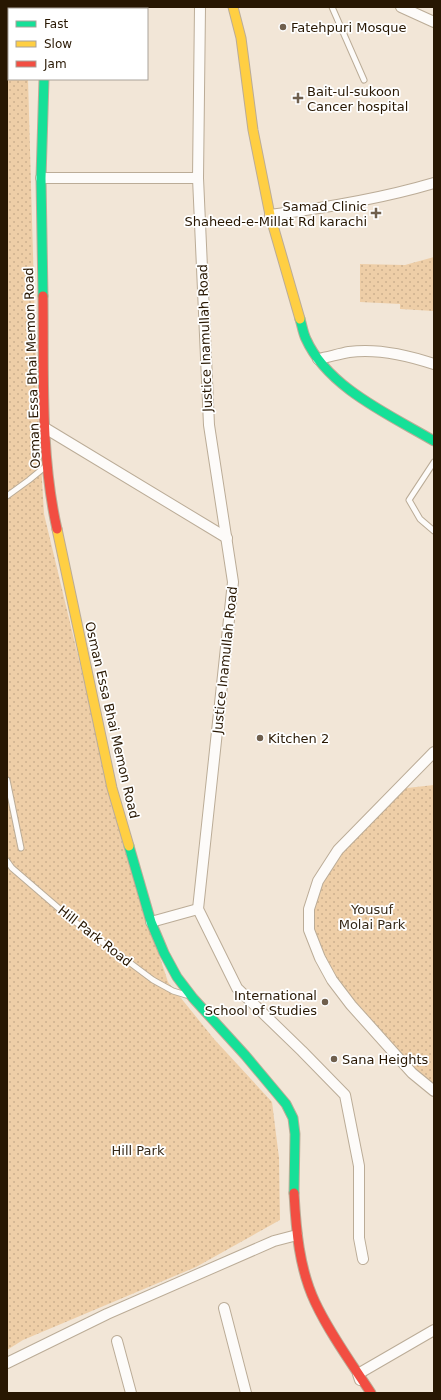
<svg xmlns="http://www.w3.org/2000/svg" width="441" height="1400" font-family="'DejaVu Sans',sans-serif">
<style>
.grass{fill:url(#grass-dots)}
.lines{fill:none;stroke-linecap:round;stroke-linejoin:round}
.lane-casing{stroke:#bbac97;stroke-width:7}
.street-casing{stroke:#bbac97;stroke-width:12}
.fast-casing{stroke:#bbac97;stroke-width:11}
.slow-casing{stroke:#bbac97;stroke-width:11}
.jam-casing{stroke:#bbac97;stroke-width:11}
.lane{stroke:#fdfbf9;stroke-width:5}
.street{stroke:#fdfbf9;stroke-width:10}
.fast{stroke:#16e098;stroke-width:9}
.slow{stroke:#ffcf43;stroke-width:9}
.jam{stroke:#f24e42;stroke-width:9}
.poi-dot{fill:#6f5f4d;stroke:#fff;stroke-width:1.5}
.labels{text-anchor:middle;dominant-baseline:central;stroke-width:3.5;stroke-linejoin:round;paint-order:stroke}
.poi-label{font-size:13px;fill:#281702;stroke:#fff;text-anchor:start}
.street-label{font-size:13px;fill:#281702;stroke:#fff}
.park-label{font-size:13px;fill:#352817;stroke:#fff}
</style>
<defs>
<pattern id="grass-dots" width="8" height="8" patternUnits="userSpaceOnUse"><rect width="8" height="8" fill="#eecea7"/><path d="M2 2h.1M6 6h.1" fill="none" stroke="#ccb08e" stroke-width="1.8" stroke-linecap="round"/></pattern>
</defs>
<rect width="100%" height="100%" fill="#f2e6d7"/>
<g class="grass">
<path d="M7 7H26V9H9V79H28L37 395 44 514 124 848 168 982 214 1039 272 1102 279 1158 280 1220 196 1267 23 1340 7 1350Z"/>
<path d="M434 257V311L400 309V304L360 302V264L405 265Z"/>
<path d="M434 785V1091L351 1005 309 930 318 881 338 850 398 789Z"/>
</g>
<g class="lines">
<g class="lane-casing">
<g id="lane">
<path d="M332 7 364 80"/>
<path d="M434 462 409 500 420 519 434 531"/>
<path d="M7 496 29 480 46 466"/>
<path d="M7 780 21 848"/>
<path d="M7 861 12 868 70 918 153 980 173 991 186 995"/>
</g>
</g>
<g class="street-casing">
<g id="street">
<path d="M200 7 198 178 209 425 233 582 198 909 237 988 302 1051 345 1095 359 1166V1238L363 1259"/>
<path d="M401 7 434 22"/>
<path d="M41 178H198"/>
<path d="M270 215C325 208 380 199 434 183"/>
<path d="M318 359C328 357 339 354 349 352 377 348 407 355 434 364"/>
<path d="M45 428 227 538"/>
<path d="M434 752 338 850 318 881 309 909V930L320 958 332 980 351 1005 412 1073 434 1091"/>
<path d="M151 922 198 909"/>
<path d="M224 1308 246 1393"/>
<path d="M117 1341 131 1393"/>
<path d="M7 1363 107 1314 274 1241 297 1235"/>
<path d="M360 1380 358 1374 434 1330"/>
</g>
</g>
<g class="fast-casing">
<g id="fast">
<path d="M41 7V9"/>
<path d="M43 296 41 178 44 79"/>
<path d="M300 319C302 325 303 333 306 339 328 388 390 415 434 441"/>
<path d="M129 846 151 922 164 953 177 977 193 998 245 1055 286 1104 293 1118 295 1134 294 1193"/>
</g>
</g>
<g class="slow-casing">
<g id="slow">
<path d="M233 7 241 38 253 130 270 215 300 319"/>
<path d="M57 529 112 788 129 846"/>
</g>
</g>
<g class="jam-casing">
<g id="jam">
<path d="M43 296C44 373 40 453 57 529"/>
<path d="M294 1193C296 1229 299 1268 315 1302 330 1334 352 1364 371 1393"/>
</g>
</g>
<use href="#lane" class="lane"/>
<use href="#street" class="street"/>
<use href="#fast" class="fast"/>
<use href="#slow" class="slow"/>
<use href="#jam" class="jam"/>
</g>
<g class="poi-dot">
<circle cx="283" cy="27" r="4"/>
<path d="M296 92h4v4h4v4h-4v4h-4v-4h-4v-4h4z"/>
<path d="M374 207h4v4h4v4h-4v4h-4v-4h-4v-4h4z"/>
<circle cx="260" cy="738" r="4"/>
<circle cx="325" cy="1002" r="4"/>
<circle cx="334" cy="1059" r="4"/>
</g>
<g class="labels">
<g class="poi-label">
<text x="291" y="27">Fatehpuri Mosque</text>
<text x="307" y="91">Bait-ul-sukoon<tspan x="307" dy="15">Cancer hospital</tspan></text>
<text x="367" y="206" text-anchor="end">Samad Clinic<tspan x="367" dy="15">Shaheed-e-Millat Rd karachi</tspan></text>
<text x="268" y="738">Kitchen 2</text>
<text x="317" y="995" text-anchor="end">International<tspan x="317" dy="15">School of Studies</tspan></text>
<text x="342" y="1059">Sana Heights</text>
</g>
<g class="street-label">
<text transform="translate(205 338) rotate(-92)">Justice Inamullah Road</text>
<text transform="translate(32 368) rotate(-92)">Osman Essa Bhai Memon Road</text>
<text transform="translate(225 660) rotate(-84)">Justice Inamullah Road</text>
<text transform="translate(112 720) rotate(77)">Osman Essa Bhai Memon Road</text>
<text transform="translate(95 936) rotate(38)">Hill Park Road</text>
</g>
<g class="park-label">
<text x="372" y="909">Yousuf<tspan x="372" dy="15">Molai Park</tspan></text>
<text x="138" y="1150">Hill Park</text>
</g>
</g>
<rect width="441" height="1400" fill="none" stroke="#281702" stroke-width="16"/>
<rect x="8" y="8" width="140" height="72" fill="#ffffff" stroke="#a9a29a"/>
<rect x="16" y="21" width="20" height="6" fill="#16e098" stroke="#a9a29a"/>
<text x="44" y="28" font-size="12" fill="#281702">Fast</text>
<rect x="16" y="41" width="20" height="6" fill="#ffcf43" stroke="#a9a29a"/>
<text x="44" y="48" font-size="12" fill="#281702">Slow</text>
<rect x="16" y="61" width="20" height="6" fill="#f24e42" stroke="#a9a29a"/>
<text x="44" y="68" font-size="12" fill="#281702">Jam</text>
</svg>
